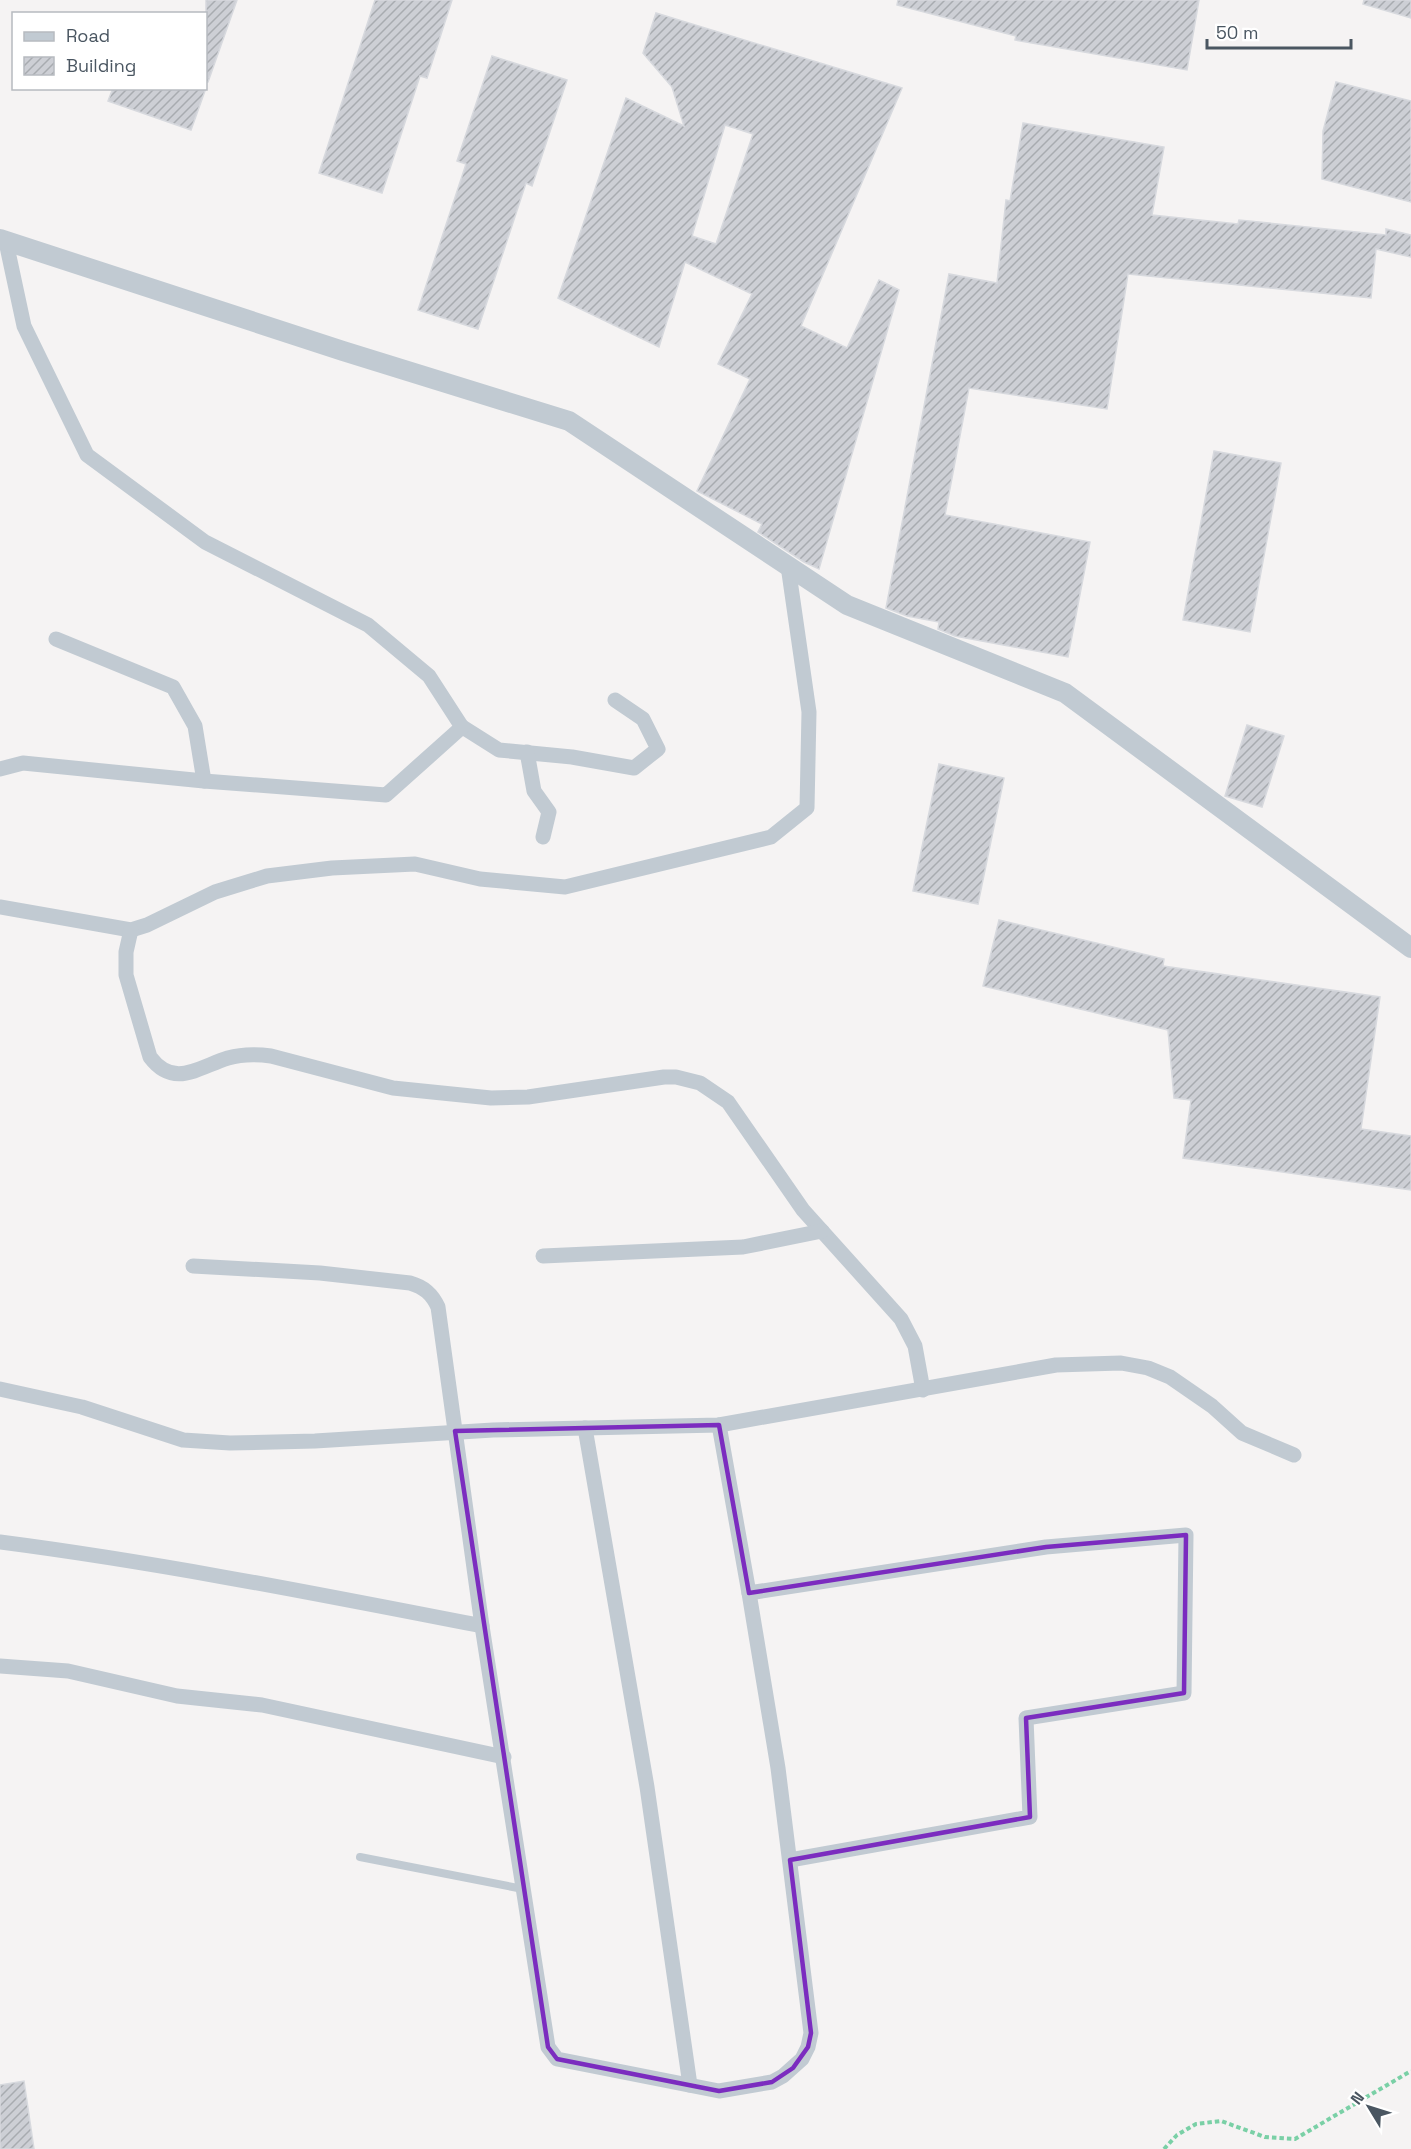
<svg xmlns="http://www.w3.org/2000/svg" width="1411" height="2149" font-family="'Space Grotesk',sans-serif">
<style>
.building{fill:url(#building-hatch);stroke:#d7d9de;stroke-width:1.5;fill-rule:evenodd}
.lines{fill:none;stroke-linecap:round;stroke-linejoin:round}
.path{stroke:#7ad0a6;stroke-width:4;stroke-dasharray:4.5 3;stroke-linecap:butt}
.service{stroke:#c1cad2;stroke-width:8}
.minor{stroke:#c1cad2;stroke-width:15}
.tertiary{stroke:#c1cad2;stroke-width:20}
.marked{fill:none;stroke:#7b2cbf;stroke-width:4.5;stroke-linejoin:round}
</style>
<defs>
<pattern id="building-hatch" width="6" height="6" patternUnits="userSpaceOnUse" patternTransform="scale(1.5)"><rect width="6" height="6" fill="#cdcfd5"/><path d="M-1 1l2-2M0 6l6-6M5 7l2-2" fill="none" stroke="#a8abb0"/></pattern>
</defs>
<rect width="100%" height="100%" fill="#f5f3f3"/>
<g class="building">
<path d="M206 0H237L208 82H206Z"/>
<path d="M375 0H452L427 78 420 76 382 193 319 173Z"/>
<path d="M898 0H1199L1187 70 1015 40 1016 36 897 5Z"/>
<path d="M1364 0H1411V18L1363 4Z"/>
<path d="M656 13 902 88 801 326 847 348 879 280 899 290 819 569 804 562 758 532 762 524 697 491 750 379 718 364 752 294 685 262 659 347 558 298 626 98 684 126 672 87 643 53ZM725 125 753 134 716 244 692 236Z"/>
<path d="M492 56 567 80 532 186 526 183 478 329 418 310 466 164 457 161Z"/>
<path d="M1336 82 1411 101V202L1322 179 1323 131Z"/>
<path d="M113 88H206L191 130 108 101Z"/>
<path d="M1023 123 1164 147 1152 215 1238 224 1239 220 1386 235V229L1411 235V257L1376 249 1371 298 1128 274 1107 409 969 388 945 515 1090 542 1068 657 955 636 938 629 939 622 907 616 886 608 949 274 997 283 1006 200 1010 201Z"/>
<path d="M1214 451 1281 463 1250 632 1183 620Z"/>
<path d="M1247 725 1284 736 1262 807 1225 796Z"/>
<path d="M939 764 1004 778 978 904 913 891Z"/>
<path d="M999 920 1164 959 1163 966 1380 997 1361 1129 1411 1136V1190L1183 1158 1191 1100 1174 1098 1168 1030 983 986Z"/>
<path d="M24 2081 34 2149H0V2085Z"/>
</g>
<g class="lines">
<path class="path" d="M1164 2149 1177 2135 1196 2124 1221 2121 1265 2137 1295 2139 1411 2071"/>
<path class="service" d="M360 1857 523 1889"/>
<g class="minor">
<path d="M56 639 173 687 195 726 204 781"/>
<path d="M461 726 499 750 572 757 634 768 658 749 643 719 615 700"/>
<path d="M527 752 534 791 549 812 543 837"/>
<path d="M0 769 23 763 204 781 386 795 462 727 429 676 368 625 205 542 87 455 24 326 6 242"/>
<path d="M0 907 131 930 147 925 215 892 267 876 332 868 415 864 480 879 565 887 771 837 807 808 809 712 788 566"/>
<path d="M131 930 126 952V975L150 1057C174 1089 199 1067 228 1058 242 1054 256 1054 271 1056L393 1088 491 1098 528 1097 664 1077H676L700 1083 728 1102 803 1210 901 1319 915 1346 923 1390"/>
<path d="M543 1256 743 1247 822 1231"/>
<path d="M193 1266 320 1273 410 1283C424 1287 432 1294 438 1307L482 1626 548 2047 557 2059 719 2091 772 2082 783 2076 802 2059 808 2047 811 2033 778 1768 749 1593 719 1425"/>
<path d="M0 1389 82 1407 183 1440 230 1443 315 1441 493 1430 719 1425 1056 1365 1121 1363 1148 1368 1170 1377 1212 1406 1242 1433 1294 1455"/>
<path d="M585 1428 647 1787 690 2085"/>
<path d="M0 1542C162 1563 322 1595 482 1626"/>
<path d="M749 1593 1046 1547 1186 1535 1184 1693 1026 1718 1030 1817 790 1860"/>
<path d="M0 1666 68 1671 177 1696 262 1705 504 1757"/>
</g>
<path class="tertiary" d="M0 239 343 351 569 421 847 605 1065 693 1411 948"/>
</g>
<path class="marked" d="M719 1425 749 1593 1046 1547 1186 1535 1184 1693 1026 1718 1030 1817 790 1860 811 2033 808 2047 793 2068 772 2082 719 2091 557 2059 548 2047 455 1431Z"/>
<rect x="12" y="12" width="195" height="78" fill="#ffffff" stroke="#b7bbc0" stroke-width="1.5"/>
<rect x="24" y="32" width="30" height="9" fill="#c1cad2" stroke="#b7bbc0" stroke-width="1.5"/>
<text x="66" y="42" font-size="18" fill="#4a5661">Road</text>
<rect x="24" y="57" width="30" height="18" fill="url(#building-hatch)" stroke="#b7bbc0" stroke-width="1.5"/>
<text x="66" y="72" font-size="18" fill="#4a5661">Building</text>
<g transform="translate(1369 2107) rotate(308)" stroke="#ffffff" stroke-width="4.5" paint-order="stroke">
<path d="M0-4.5L10 22L0 15L-10 22Z" fill="#4a5661"/>
<text y="-9" font-size="16" font-weight="bold" text-anchor="middle" fill="#4a5661">N</text>
</g>
<path d="M1207 39v9h144v-9" fill="none" stroke="#4a5661" stroke-width="3"/>
<text x="1216" y="39" font-size="18" fill="#4a5661" stroke="#ffffff" stroke-width="4.5" paint-order="stroke">50 m</text>
</svg>
